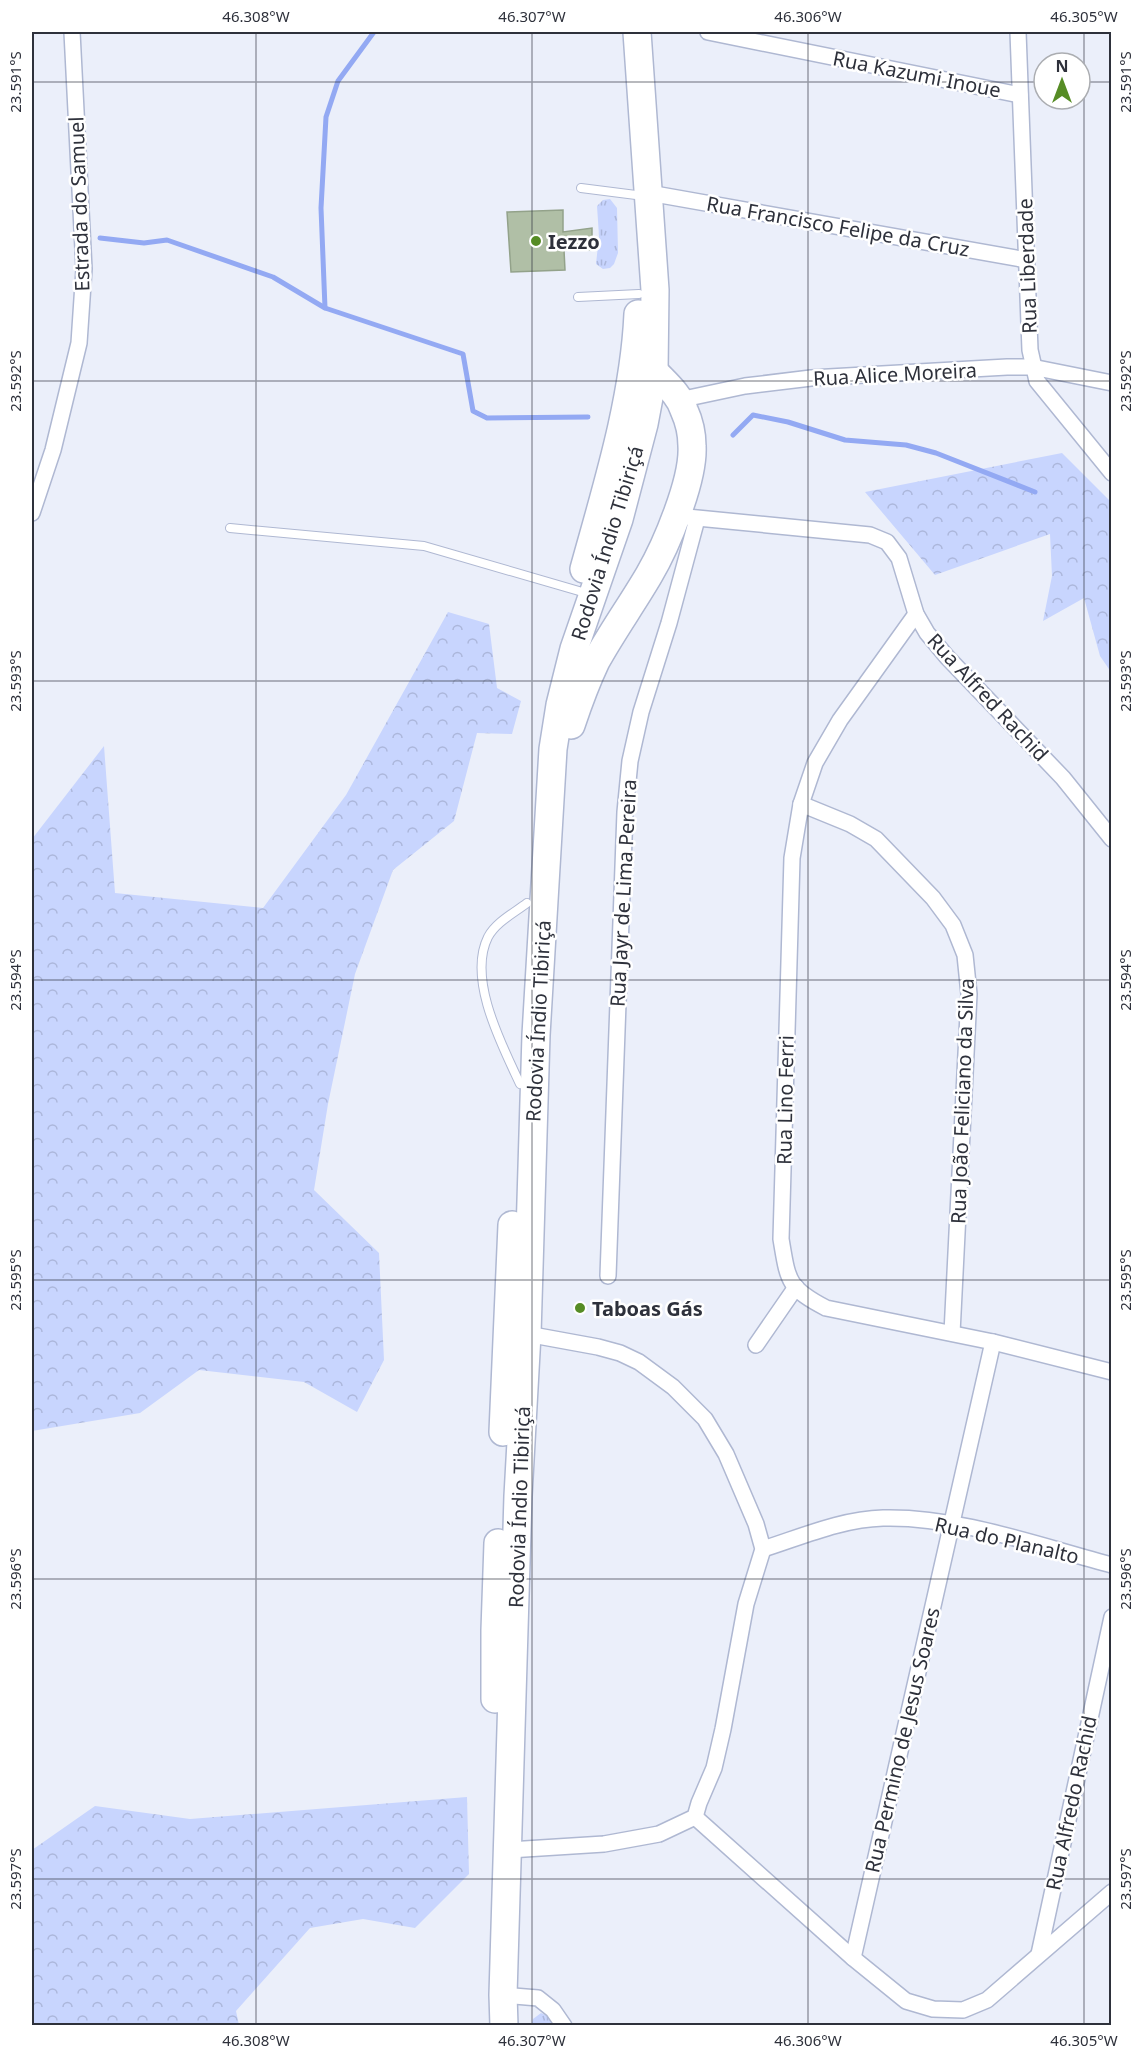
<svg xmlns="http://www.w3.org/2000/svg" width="1143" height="2057" font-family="'Noto Sans',sans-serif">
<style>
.grass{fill:url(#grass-tufts)}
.forest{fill:url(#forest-crowns)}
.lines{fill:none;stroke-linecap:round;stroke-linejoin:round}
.stream{stroke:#93a9f3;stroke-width:5}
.building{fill:#b0bfa6;stroke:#93a28a;stroke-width:1.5}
.lane-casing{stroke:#afb8d2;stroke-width:10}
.street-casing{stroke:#afb8d2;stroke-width:18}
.highway-casing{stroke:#afb8d2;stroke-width:30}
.lane{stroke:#fff;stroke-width:8}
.street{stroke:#fff;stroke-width:15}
.highway{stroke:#fff;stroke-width:27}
.ticks{fill:none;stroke:#2e313b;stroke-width:1.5;stroke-opacity:0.45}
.poi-dot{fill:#568c25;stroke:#fff;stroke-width:2}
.labels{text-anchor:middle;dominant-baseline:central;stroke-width:5;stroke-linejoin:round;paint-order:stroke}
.street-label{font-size:20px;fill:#2e313b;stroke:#fff}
.poi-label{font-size:20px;font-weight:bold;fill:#2e313b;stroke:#fff;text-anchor:start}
.neatline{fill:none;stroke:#2e313b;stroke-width:2}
.ticks-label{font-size:15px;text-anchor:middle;fill:#2e313b}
</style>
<defs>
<pattern id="grass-tufts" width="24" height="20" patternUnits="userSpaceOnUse" patternTransform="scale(1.5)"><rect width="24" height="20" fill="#c8d5fe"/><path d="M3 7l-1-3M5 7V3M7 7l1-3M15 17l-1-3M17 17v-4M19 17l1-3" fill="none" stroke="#acb7db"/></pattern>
<pattern id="forest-crowns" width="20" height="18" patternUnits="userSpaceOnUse" patternTransform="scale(1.5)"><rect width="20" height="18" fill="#c8d5fe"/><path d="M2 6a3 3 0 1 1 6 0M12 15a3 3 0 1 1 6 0" fill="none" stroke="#acb7db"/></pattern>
</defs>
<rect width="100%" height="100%" fill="#ebeffa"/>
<g class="grass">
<path d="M610 199 617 208 618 253 614 264 610 268 603 269 596 264 599 236 597 206 603 200Z"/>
<path d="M541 2013 552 2018 555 2025 531 2026 533 2019Z"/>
</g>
<g class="forest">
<path d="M1062 453 1111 502V672L1100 656 1084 598 1043 621 1052 576 1050 534 935 575 865 492Z"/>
<path d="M448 612 489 624 497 688 521 701 512 734 477 733 454 821 393 870 355 974 328 1104 314 1190 379 1253 384 1360 357 1412 304 1382 199 1370 140 1413 32 1431V839L104 746 115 893 263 908 346 795Z"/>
<path d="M467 1797 469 1874 415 1928 363 1919 310 1928 236 2011 239 2025H32V1850L95 1806 190 1819Z"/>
</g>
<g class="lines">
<g class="stream">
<path d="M100 238 144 243 167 240 273 277 325 308 463 354 473 411 487 418 588 417"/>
<path d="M325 308 321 208 326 117 338 81 374 32"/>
<path d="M733 435 753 415 788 422 845 440 906 445 936 453 1035 492"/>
</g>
</g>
<path class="building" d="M563 210V232L592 228V250H564L565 270 511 272 507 212Z"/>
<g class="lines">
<g class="lane-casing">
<g id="lane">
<path d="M581 188 636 195"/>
<path d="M578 297 639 294"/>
<path d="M230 528 424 546 579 591"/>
<path d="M520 1084C502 1045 467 979 488 937 496 922 514 913 527 903"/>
</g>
</g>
<g class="street-casing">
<g id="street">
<path d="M708 32 1020 95"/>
<path d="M1018 32 1030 350 1037 381 1112 473"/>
<path d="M649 193 1027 260"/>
<path d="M679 400 745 386 811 378 1007 367H1032L1112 383"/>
<path d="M32 513 53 450 79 343 84 269 72 32"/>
<path d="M687 517 870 535 887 542 899 558 916 614 927 633 947 657 1063 778 1112 839"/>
<path d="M916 614 840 720 815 763 801 804 792 858 781 1239C788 1280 787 1288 826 1308L993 1342 1112 1372"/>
<path d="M801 804 850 824 876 839 933 898 953 925 965 955 969 994 952 1333"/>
<path d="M608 1276 625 812 630 761 641 712 669 623 697 519"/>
<path d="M756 1345 796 1287"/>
<path d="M763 1549C801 1537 842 1519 883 1518 958 1516 1039 1546 1112 1565"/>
<path d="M695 1817 853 1958 906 2001 933 2009 963 2010 987 2000 1112 1892"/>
<path d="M509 1850 604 1844 659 1834 695 1817 699 1803 714 1768 723 1729 746 1604 763 1549 756 1524 726 1454 705 1419 673 1387 639 1362 620 1353 598 1347 527 1334"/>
<path d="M1039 1954 1112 1617"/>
<path d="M853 1958 993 1342"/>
<path d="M503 1995 538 1998 553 2010 564 2026"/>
</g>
</g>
<g class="highway-casing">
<g id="highway">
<path d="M584 569C607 486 634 400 638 314"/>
<path d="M571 725C578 704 586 682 596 661 612 632 632 604 649 575 666 546 694 480 692 446 692 434 689 421 684 410 679 394 665 383 654 371"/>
<path d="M503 1432 512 1225"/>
<path d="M495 1699V1630L498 1543"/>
<path d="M504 2026 503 1995 518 1496 527 1334 536 1035 553 749 560 705 574 649 619 519 644 424 654 371 655 290 637 32"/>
</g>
</g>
<use href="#lane" class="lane"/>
<use href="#street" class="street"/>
<use href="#highway" class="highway"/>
</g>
<path class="ticks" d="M256 32V2026M532 32V2026M808 32V2026M1084 32V2026M32 82H1044M1080 82H1112M32 381H1112M32 681H1112M32 980H1112M32 1280H1112M32 1579H1112M32 1879H1112"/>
<g class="poi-dot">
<circle cx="536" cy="241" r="6"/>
<circle cx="580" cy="1308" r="6"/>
</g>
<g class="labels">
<g class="street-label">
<text transform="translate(917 74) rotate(11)">Rua Kazumi Inoue</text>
<text transform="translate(79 204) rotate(-92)">Estrada do Samuel</text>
<text transform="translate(838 226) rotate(10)">Rua Francisco Felipe da Cruz</text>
<text transform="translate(1027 266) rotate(-92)">Rua Liberdade</text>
<text transform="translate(895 374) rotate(-3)">Rua Alice Moreira</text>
<text transform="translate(607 543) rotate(-73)">Rodovia Índio Tibiriçá</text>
<text transform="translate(988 697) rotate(47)">Rua Alfred Rachid</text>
<text transform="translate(623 893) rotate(-87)">Rua Jayr de Lima Pereira</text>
<text transform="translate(538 1021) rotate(-87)">Rodovia Índio Tibiriçá</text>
<text transform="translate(785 1100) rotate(-89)">Rua Lino Ferri</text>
<text transform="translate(962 1101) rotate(-88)">Rua João Feliciano da Silva</text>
<text transform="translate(519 1507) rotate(-88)">Rodovia Índio Tibiriçá</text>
<text transform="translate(1007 1540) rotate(13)">Rua do Planalto</text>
<text transform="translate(902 1740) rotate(-77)">Rua Permino de Jesus Soares</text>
<text transform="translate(1071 1803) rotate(-78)">Rua Alfredo Rachid</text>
</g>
<g class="poi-label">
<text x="548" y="241">Iezzo</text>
<text x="592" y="1308">Taboas Gás</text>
</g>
</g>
<rect width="1143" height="2057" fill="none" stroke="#ffffff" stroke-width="66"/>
<g transform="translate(1062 81)"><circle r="28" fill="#ffffff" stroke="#abadb1" stroke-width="1.5"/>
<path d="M0-4.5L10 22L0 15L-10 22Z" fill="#568c25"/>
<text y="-9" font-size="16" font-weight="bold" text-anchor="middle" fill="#2e313b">N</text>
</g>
<rect x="33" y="33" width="1077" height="1991" class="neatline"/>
<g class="ticks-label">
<text x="256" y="22">46.308°W</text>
<text x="532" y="22">46.307°W</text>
<text x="808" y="22">46.306°W</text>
<text x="1084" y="22">46.305°W</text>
<text transform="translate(16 82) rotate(-90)" y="5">23.591°S</text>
<text transform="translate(1126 82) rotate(-90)" y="5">23.591°S</text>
<text transform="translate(16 381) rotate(-90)" y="5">23.592°S</text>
<text transform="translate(1126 381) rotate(-90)" y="5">23.592°S</text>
<text transform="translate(16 681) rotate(-90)" y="5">23.593°S</text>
<text transform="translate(1126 681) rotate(-90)" y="5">23.593°S</text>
<text transform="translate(16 980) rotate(-90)" y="5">23.594°S</text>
<text transform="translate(1126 980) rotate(-90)" y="5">23.594°S</text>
<text transform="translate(16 1280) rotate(-90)" y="5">23.595°S</text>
<text transform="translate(1126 1280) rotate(-90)" y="5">23.595°S</text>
<text transform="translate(16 1579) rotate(-90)" y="5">23.596°S</text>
<text transform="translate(1126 1579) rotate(-90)" y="5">23.596°S</text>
<text transform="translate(16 1879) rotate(-90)" y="5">23.597°S</text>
<text transform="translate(1126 1879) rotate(-90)" y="5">23.597°S</text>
<text x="256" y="2046">46.308°W</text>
<text x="532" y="2046">46.307°W</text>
<text x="808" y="2046">46.306°W</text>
<text x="1084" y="2046">46.305°W</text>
</g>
</svg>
